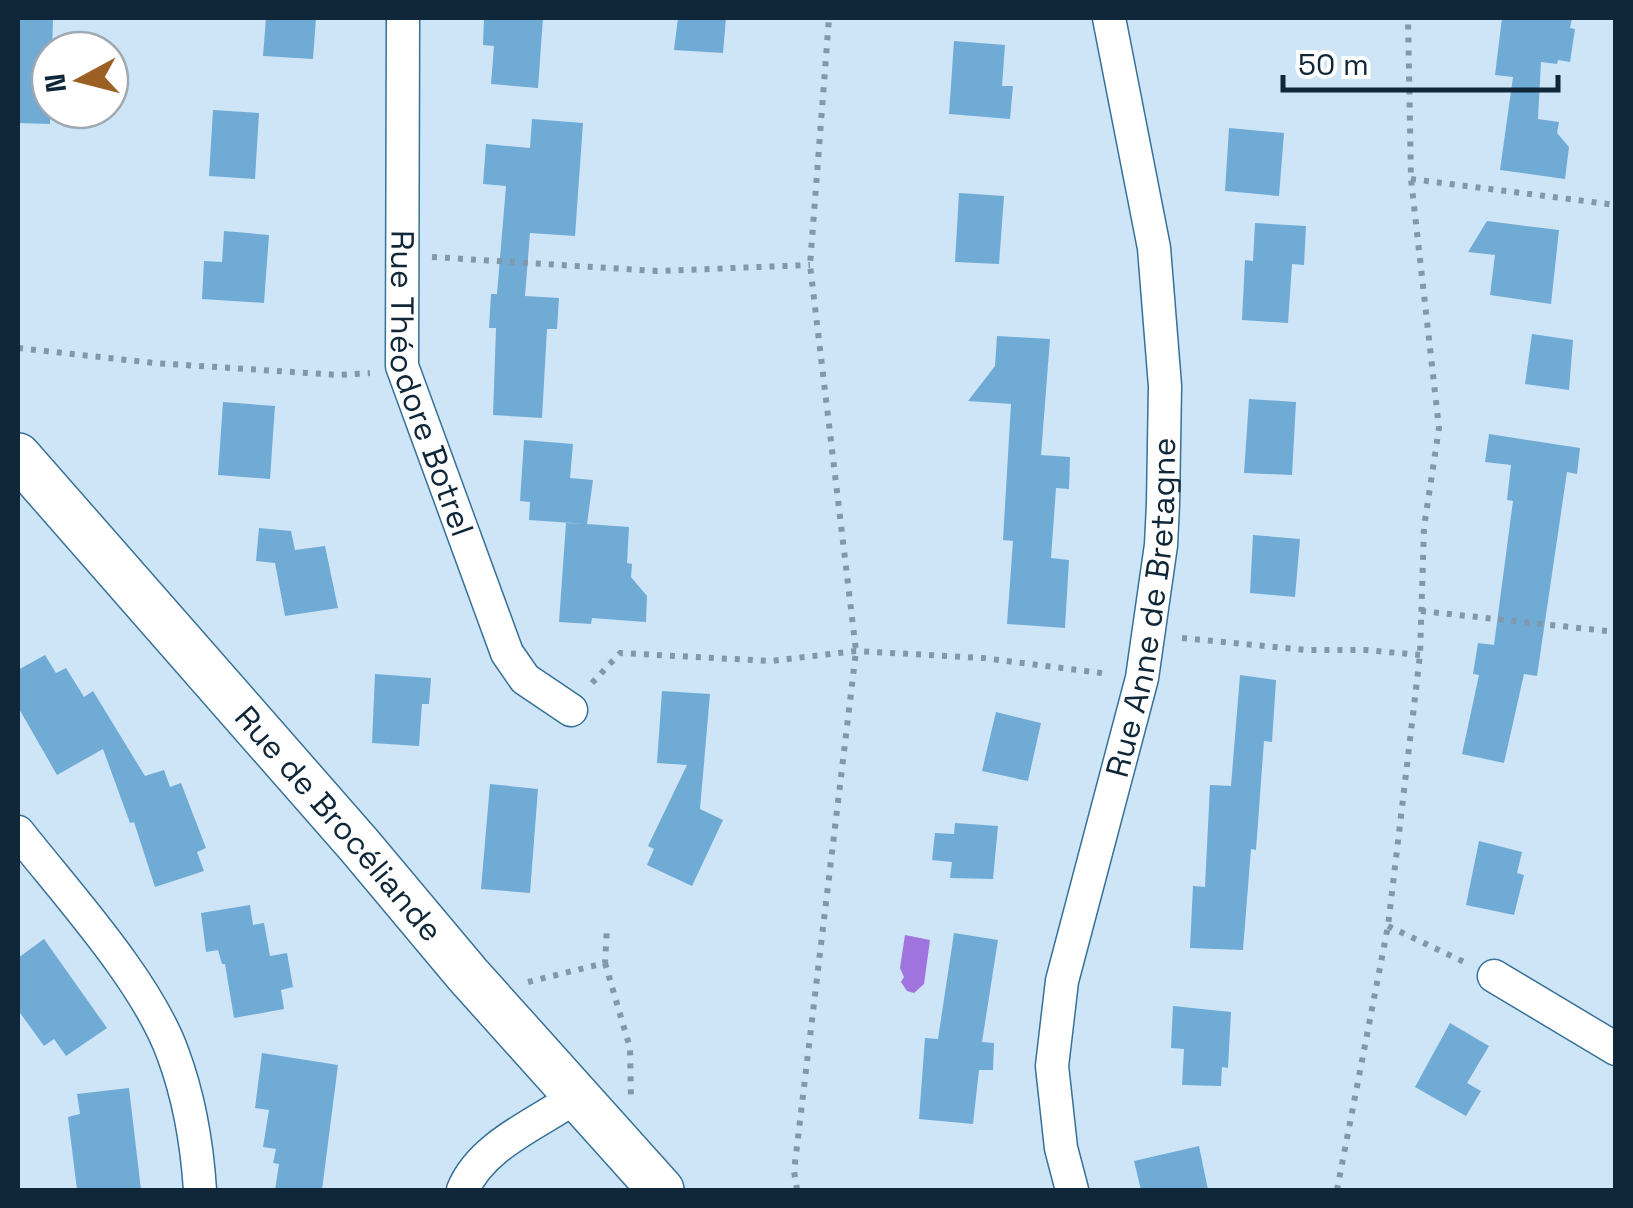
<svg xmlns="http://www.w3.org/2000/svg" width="1633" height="1208" font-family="'Space Grotesk',sans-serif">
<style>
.water{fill:#a074df}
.building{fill:#70abd5}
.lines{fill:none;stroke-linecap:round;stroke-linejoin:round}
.street-casing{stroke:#377198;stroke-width:35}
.secondary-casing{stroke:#377198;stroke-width:48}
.path{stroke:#8198aa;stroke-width:6;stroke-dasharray:5 8;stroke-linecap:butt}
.street{stroke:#fff;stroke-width:32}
.secondary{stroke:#fff;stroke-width:45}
.labels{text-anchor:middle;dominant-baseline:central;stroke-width:10;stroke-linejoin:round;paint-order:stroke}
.street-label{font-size:32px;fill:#0f2738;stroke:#fff}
</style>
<rect width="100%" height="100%" fill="#cee5f7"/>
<path class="water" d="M905 935 930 940 924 984 914 993 907 991 901 982 904 977 900 968Z"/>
<g class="building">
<path d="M18 18H53L50 124 18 123Z"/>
<path d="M266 18H316L313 59 263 56Z"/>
<path d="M484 18H543L538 88 491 84 494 46 483 45Z"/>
<path d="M678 18H726L723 53 674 50Z"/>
<path d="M1502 18H1572L1570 28 1575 29 1570 62 1558 60 1557 64 1541 62 1538 119 1559 122 1557 133 1569 147 1565 179 1500 170 1513 77 1495 75Z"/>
<path d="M954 41 1005 45 1002 86H1013L1010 119 949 114Z"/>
<path d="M213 110 259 113 255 179 209 176Z"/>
<path d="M532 119 583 123 575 236 530 233 525 296 559 298 557 329H547L542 418 493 415 496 328H489L491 294H497L506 186 483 184 486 144 530 148Z"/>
<path d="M1229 128 1284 133 1279 196 1225 191Z"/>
<path d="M959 193 1004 196 999 264 955 262Z"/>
<path d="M1487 221 1559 230 1551 304 1490 295 1495 255 1468 252Z"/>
<path d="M1255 223 1306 226 1304 265 1292 264 1288 323 1242 320 1245 260 1253 261Z"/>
<path d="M224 231 269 235 264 303 202 299 204 261 222 262Z"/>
<path d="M1532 334 1573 340 1569 390 1525 384Z"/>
<path d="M997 336 1050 339 1041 455 1070 457 1069 489 1056 488 1051 558 1069 560 1065 628 1007 624 1013 541 1003 540 1011 404 968 401 995 366Z"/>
<path d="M1249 399 1296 402 1292 475 1244 473Z"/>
<path d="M223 402 275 406 270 479 218 475Z"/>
<path d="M1489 434 1580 448 1577 474 1567 472 1537 676 1524 674 1504 763 1462 754 1479 675 1473 674 1478 643 1494 645 1513 501 1507 500 1511 465 1485 462Z"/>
<path d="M524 440 573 444 570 478 593 480 587 524 629 527 627 563 632 564 631 577 647 596 646 622 592 618 591 624 559 622 566 523 586 524 529 520 530 502 520 501Z"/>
<path d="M259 528 291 531 295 550 325 546 338 608 285 616 275 563 256 561Z"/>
<path d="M1253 535 1300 539 1295 597 1250 593Z"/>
<path d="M45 655 56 673 66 668 84 697 93 691 145 776 164 770 170 787 181 783 206 848 197 852 204 871 155 887 134 822 130 823 103 749 57 775 18 707V670Z"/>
<path d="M375 674 431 678 429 704H422L419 746 372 743Z"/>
<path d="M1240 675 1276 680 1272 742 1264 741 1256 850 1251 849 1243 950 1190 948 1193 886 1205 887 1210 785 1231 786Z"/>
<path d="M662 691 710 694 700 809 723 820 692 886 647 865 654 849 648 846 687 765 657 763Z"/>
<path d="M996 712 1041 723 1028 781 982 771Z"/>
<path d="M490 784 538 789 530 893 481 889Z"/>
<path d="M955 823 998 826 993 879 950 878 952 862 932 860 935 833 954 834Z"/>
<path d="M1479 841 1522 852 1517 873 1524 875 1514 915 1466 905Z"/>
<path d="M250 905 253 925 264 923 270 956 287 953 293 987 281 990 284 1009 234 1018 225 964H222L218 950 206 952 201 913Z"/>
<path d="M954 933 998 940 982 1042 994 1043 993 1070H979L973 1124 919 1119 925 1038 938 1039Z"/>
<path d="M44 939 107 1028 66 1056 54 1039 44 1046 18 1010V958Z"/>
<path d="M1173 1006 1231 1012 1228 1068 1222 1067 1221 1086 1182 1085 1184 1049 1171 1048Z"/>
<path d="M1450 1023 1489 1046 1467 1083 1481 1091 1466 1116 1415 1087Z"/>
<path d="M262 1053 338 1065 322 1190H275L279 1164 273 1163 276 1149 263 1147 269 1110 255 1108Z"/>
<path d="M129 1088 141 1190H77L68 1117 80 1114 77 1094Z"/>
<path d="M1199 1146 1208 1190H1141L1134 1161Z"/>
</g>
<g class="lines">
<g class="street-casing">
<g id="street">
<path id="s1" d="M403 18 402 366 507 653 525 679 571 710"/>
<path d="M18 832C66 893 147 981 173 1054 189 1097 197 1144 200 1190"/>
<path d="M1494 976 1616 1049"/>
<path d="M463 1190C481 1145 539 1123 577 1096"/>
<path id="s2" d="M1072 1190 1061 1148 1052 1066 1062 981 1142 678 1161 545 1163 504 1165 386 1154 248 1109 18"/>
</g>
</g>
<g class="secondary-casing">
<g id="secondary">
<path id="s3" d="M18 456 359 845 468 975 661 1190"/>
</g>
</g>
<g class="path">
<path d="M1411 179 1616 205"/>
<path d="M432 257 657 271 810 265"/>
<path d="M18 348 154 363 339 375 370 373"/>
<path d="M1421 611 1616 632"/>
<path d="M1182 638 1305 650H1366L1420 655"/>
<path d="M592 683 620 653 771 661 856 651 983 658 1109 674"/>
<path d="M1388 926 1464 962"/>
<path d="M605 963 630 1048 631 1099"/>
<path d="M528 982 605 963 607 928"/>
<path d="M797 1190 794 1171 856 651 810 265 829 18"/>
<path d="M1337 1190 1388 926 1420 655 1424 527 1439 428 1411 179 1408 18"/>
</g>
<use href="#street" class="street"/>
<use href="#secondary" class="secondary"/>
</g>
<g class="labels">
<g class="street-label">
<text stroke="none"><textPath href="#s1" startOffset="370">Rue Théodore Botrel</textPath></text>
<text stroke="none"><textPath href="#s2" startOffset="595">Rue Anne de Bretagne</textPath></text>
<text stroke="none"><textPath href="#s3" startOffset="488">Rue de Brocéliande</textPath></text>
</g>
</g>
<rect width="1633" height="1208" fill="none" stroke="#0f2738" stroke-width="40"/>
<g transform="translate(80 80) rotate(263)"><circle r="48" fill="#ffffff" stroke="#9fa9af" stroke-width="2.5"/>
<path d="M0-8L18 38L0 25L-18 38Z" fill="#9d6024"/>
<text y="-15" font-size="28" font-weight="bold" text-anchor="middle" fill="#0f2738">N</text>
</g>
<path d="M1283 75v15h275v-15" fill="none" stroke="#0f2738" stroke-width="5"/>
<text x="1298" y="75" font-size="30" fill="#0f2738" stroke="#ffffff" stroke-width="8" paint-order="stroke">50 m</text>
</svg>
